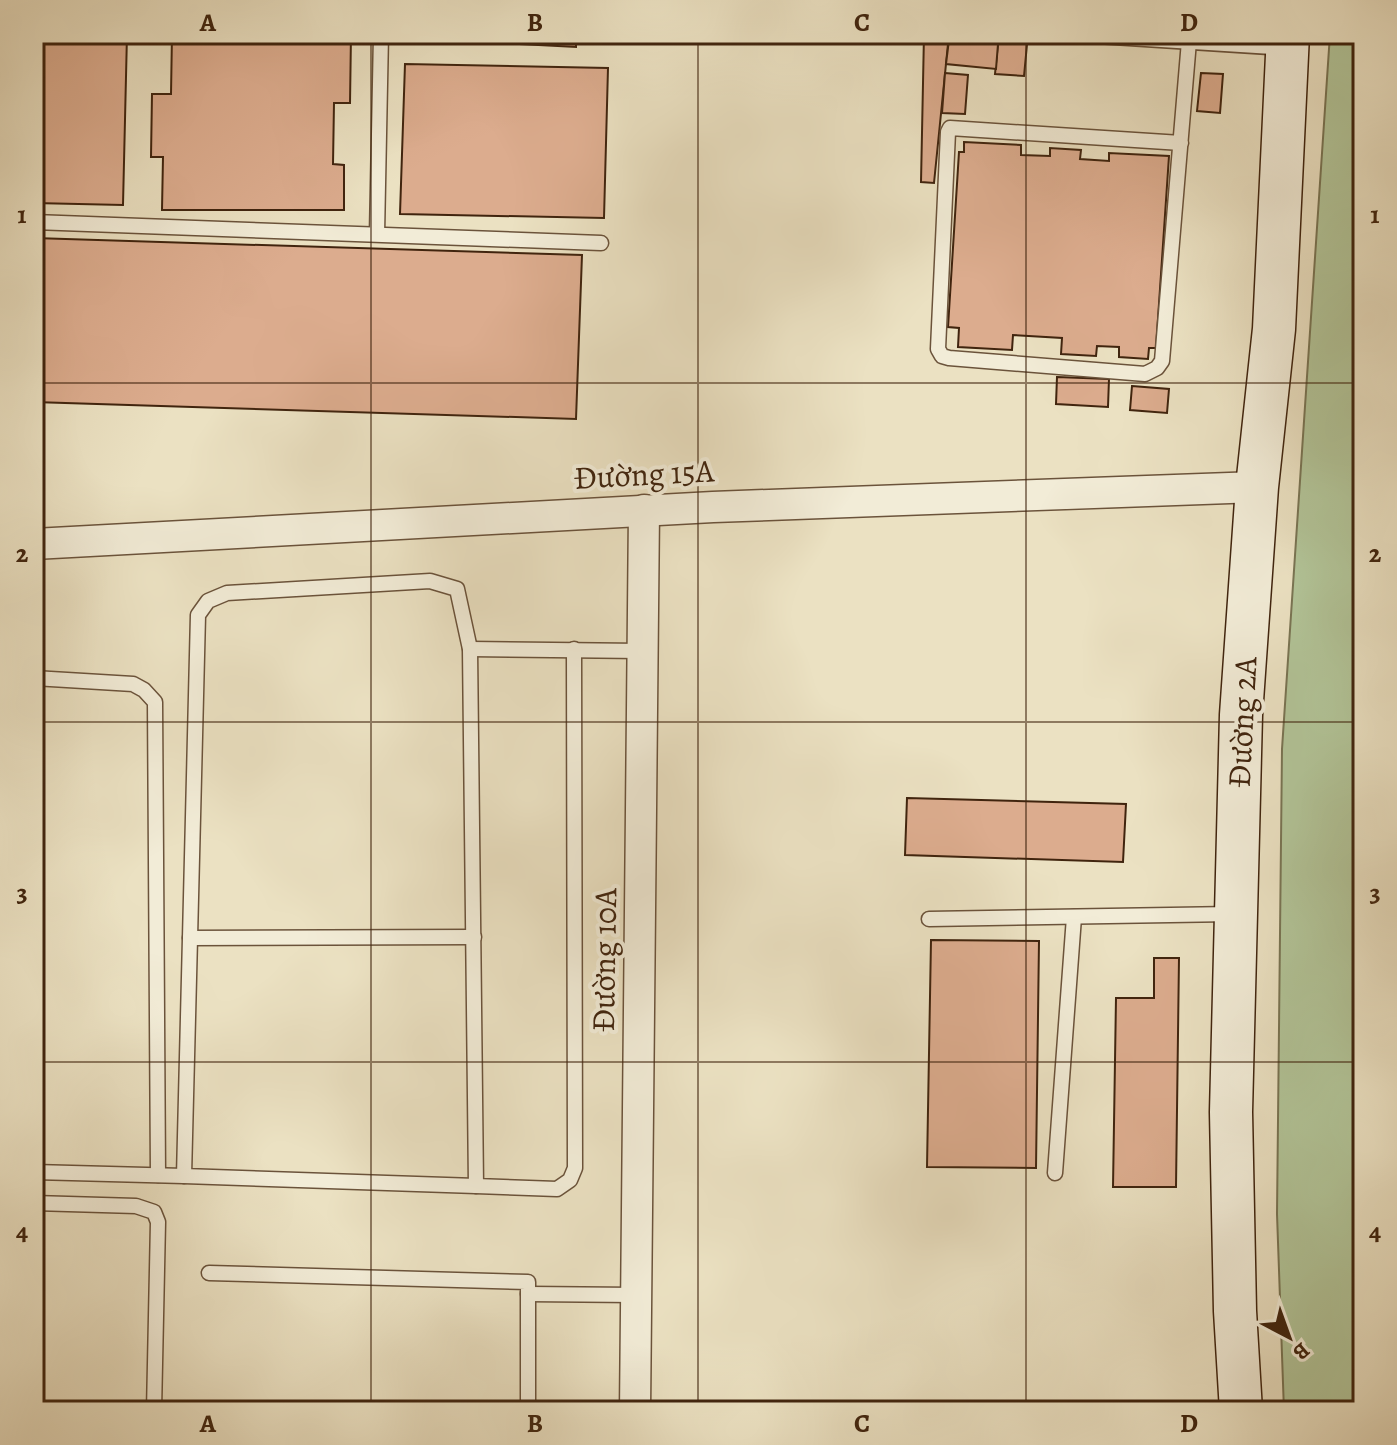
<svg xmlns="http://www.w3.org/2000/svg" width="1397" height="1445" font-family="Alegreya,serif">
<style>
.green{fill:#b2c498;stroke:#797453;stroke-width:2}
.building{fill:#dcac8e;stroke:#40240e;stroke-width:2}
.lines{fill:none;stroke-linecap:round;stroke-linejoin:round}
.lane-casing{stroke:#6b533b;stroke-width:17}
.street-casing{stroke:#6b533b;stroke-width:33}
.secondary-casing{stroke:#40240e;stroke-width:45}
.lane{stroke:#f2ecd7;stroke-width:14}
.street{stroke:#f2ecd7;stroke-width:30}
.secondary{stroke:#f2ecd7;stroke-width:42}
.grid{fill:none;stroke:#40240e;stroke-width:2;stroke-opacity:0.55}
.labels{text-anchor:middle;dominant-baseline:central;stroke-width:8;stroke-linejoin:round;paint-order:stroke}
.street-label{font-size:32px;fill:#40240e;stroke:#f2ecd7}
.neatline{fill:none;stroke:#40240e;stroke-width:3}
.grid-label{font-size:26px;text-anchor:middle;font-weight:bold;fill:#40240e}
</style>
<rect width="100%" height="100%" fill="#ebe1c2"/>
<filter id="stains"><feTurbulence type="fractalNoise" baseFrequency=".0025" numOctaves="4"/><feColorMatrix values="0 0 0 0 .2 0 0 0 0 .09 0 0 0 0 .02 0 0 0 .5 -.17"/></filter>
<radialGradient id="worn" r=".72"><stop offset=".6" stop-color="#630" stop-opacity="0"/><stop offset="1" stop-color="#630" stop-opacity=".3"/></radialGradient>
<path class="green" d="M1330 34H1363V1411H1284L1277 1214 1282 749Z"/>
<g class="building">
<path d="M34 34H127L123 205 34 203Z"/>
<path d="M172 34H351L350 103H334L333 164 344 165V210H162L163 157H151L152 94H171Z"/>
<path d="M520 34H576V47L520 44Z"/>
<path d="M924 34H949L934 183 921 182Z"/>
<path d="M949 34H972L971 42 949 40Z"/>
<path d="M999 34H1028L1024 76 995 74Z"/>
<path d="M949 40 998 44 996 69 946 64Z"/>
<path d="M405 64 608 68 604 218 400 214Z"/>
<path d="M945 73 968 75 965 114 942 113Z"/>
<path d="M1201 73 1223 74 1220 113 1197 111Z"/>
<path d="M964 142 1021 145V155L1050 156V148L1081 150 1080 159 1109 161V153L1169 156 1156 348H1149L1148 359 1119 357V347L1097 346 1096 356 1061 354 1062 338 1013 335 1012 350 958 347 959 328 948 327 959 152H964Z"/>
<path d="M34 238 582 255 576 419 34 402Z"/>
<path d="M1057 377 1109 379 1108 407 1056 404Z"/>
<path d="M1132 386 1169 389 1167 413 1130 410Z"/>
<path d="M907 798 1126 804 1123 862 905 855Z"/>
<path d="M931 940 1039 941 1036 1168 927 1167Z"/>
<path d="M1154 958H1179L1176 1187H1113L1116 998H1154Z"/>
</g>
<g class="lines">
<g class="lane-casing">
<g id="lane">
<path d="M1066 34 1286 48"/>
<path d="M1181 143 950 128 948 132 938 349 942 356 949 358 1145 374 1157 368 1162 361 1189 41"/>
<path d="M34 222 601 243"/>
<path d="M377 234 381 34"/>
<path d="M470 649 642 651"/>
<path d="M34 678 133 684 144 690 155 702 158 1175"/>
<path d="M929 919 1232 914"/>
<path d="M474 937 190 938 184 1176 476 1186"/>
<path d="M190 938 198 615 208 601 227 593 430 581 457 589 470 649 476 1186 557 1189 570 1180 575 1168 574 649"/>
<path d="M34 1172 184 1176"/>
<path d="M1055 1173 1074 917"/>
<path d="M34 1203 136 1206 154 1212 158 1222 154 1411"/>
<path d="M209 1273 528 1282V1411"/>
<path d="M528 1294 636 1295"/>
</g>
</g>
<g class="street-casing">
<g id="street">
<path d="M34 544 713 507 1257 487"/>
<path d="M635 1411 644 510"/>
</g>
</g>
<g class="secondary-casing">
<path id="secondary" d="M1241 1411 1235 1311 1231 1112 1241 715 1257 487 1274 329 1288 34"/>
</g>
<use href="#lane" class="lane"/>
<use href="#street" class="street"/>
<use href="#secondary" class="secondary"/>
</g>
<path class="grid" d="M371 34V1411M698 34V1411M1026 34V1411M34 383H1363M34 722H1363M34 1062H1363"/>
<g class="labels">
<g class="street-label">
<text transform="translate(644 474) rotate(-3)">Đường 15A</text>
<text transform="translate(1242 722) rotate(-87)">Đường 2A</text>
<text transform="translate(604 960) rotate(-89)">Đường 10A</text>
</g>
</g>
<rect width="1397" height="1445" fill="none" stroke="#ebe1c2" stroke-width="88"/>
<g transform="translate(1289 1337) rotate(139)" stroke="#f2ecd7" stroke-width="6" paint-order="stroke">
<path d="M0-6L14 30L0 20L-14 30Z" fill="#40240e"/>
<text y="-12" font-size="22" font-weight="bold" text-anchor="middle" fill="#40240e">B</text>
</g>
<rect x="44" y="44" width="1309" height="1357" class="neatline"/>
<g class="grid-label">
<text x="208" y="31">A</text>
<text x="535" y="31">B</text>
<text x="862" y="31">C</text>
<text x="1189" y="31">D</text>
<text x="22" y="223">1</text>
<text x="1375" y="223">1</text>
<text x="22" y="562">2</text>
<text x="1375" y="562">2</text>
<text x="22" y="901">3</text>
<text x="1375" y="901">3</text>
<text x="22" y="1240">4</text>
<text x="1375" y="1240">4</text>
<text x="208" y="1432">A</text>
<text x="535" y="1432">B</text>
<text x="862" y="1432">C</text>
<text x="1189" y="1432">D</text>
</g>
<rect width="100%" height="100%" filter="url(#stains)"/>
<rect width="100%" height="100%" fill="url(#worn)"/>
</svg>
